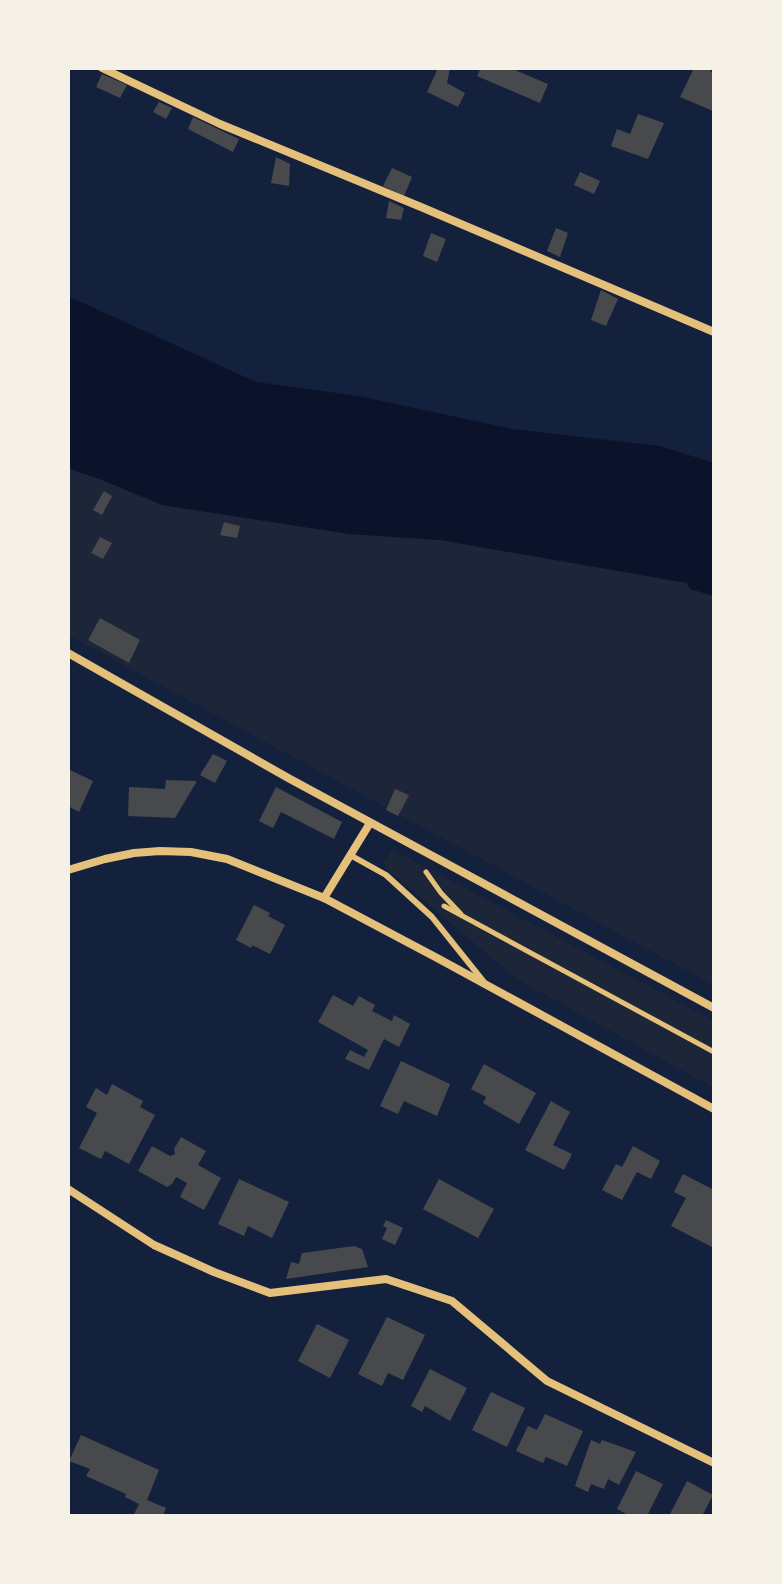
<svg xmlns="http://www.w3.org/2000/svg" width="782" height="1584" font-family="'Sofia Sans Condensed',sans-serif">
<style>
.green{fill:#1d2539}
.water{fill:#0b132b}
.building{fill:#48494c}
.lines{fill:none;stroke-linecap:round;stroke-linejoin:round}
.path{stroke:#e5c07b;stroke-width:5}
.service{stroke:#e5c07b;stroke-width:6}
.minor{stroke:#e5c07b;stroke-width:8}
</style>
<rect width="100%" height="100%" fill="#14213d"/>
<g class="green">
<path d="M68 468 102 480 162 505 349 534 440 540 688 583 691 589 714 596V985L68 635Z"/>
<path d="M392 849 714 1021V1088L517 979 390 872 383 863Z"/>
</g>
<path class="water" d="M68 296 256 382 358 396 512 429 660 446 714 463V596L690 589 687 583 440 540 349 534 162 505 102 480 68 468Z"/>
<g class="building">
<path d="M438 68H450L447 83 465 93 458 107 427 92Z"/>
<path d="M481 68H510L548 84 540 103 477 76Z"/>
<path d="M694 68H712L710 71 714 73 713 111 680 97Z"/>
<path d="M102 74 127 85 120 98 96 87Z"/>
<path d="M159 102 172 108 166 119 153 112Z"/>
<path d="M638 114 664 123 648 159 611 146 617 129 630 134Z"/>
<path d="M193 117 239 139 233 152 188 129Z"/>
<path d="M276 157 290 164 289 186 271 183Z"/>
<path d="M392 168 412 177 404 196 383 186Z"/>
<path d="M580 172 600 181 594 194 574 185Z"/>
<path d="M389 201 404 208 401 220 386 218Z"/>
<path d="M556 228 568 233 560 257 547 251Z"/>
<path d="M431 233 446 239 437 262 423 256Z"/>
<path d="M601 290 618 299 606 326 591 320Z"/>
<path d="M104 491 112 496 102 515 93 510Z"/>
<path d="M224 522 240 526 237 538 220 535Z"/>
<path d="M100 537 112 543 103 559 91 553Z"/>
<path d="M100 618 140 640 129 663 88 640Z"/>
<path d="M213 754 227 761 215 783 200 775Z"/>
<path d="M68 769 93 781 79 812 68 806Z"/>
<path d="M166 780 197 781 175 818 128 816 129 787 165 789Z"/>
<path d="M276 787 342 822 334 839 281 812 273 828 259 821Z"/>
<path d="M395 789 409 795 398 816 386 810Z"/>
<path d="M254 905 270 913 268 916 285 925 270 954 252 945 251 948 236 940Z"/>
<path d="M333 995 353 1006 359 996 375 1005 372 1011 392 1021 394 1015 410 1024 399 1047 384 1039 369 1070 345 1059 350 1050 364 1057 368 1050 318 1022Z"/>
<path d="M401 1061 450 1084 437 1116 404 1101 398 1114 380 1106Z"/>
<path d="M484 1064 536 1093 519 1124 483 1103 486 1097 471 1089Z"/>
<path d="M112 1084 143 1101 140 1107 155 1115 129 1164 105 1151 101 1159 79 1148 97 1113 86 1107 96 1088 107 1095Z"/>
<path d="M551 1101 570 1112 553 1145 572 1154 564 1170 525 1150Z"/>
<path d="M181 1137 206 1151 198 1165 221 1178 204 1210 180 1197 187 1183 176 1177 172 1184 167 1187 138 1171 152 1146 170 1156 175 1154 174 1149Z"/>
<path d="M633 1146 660 1161 651 1179 637 1172 622 1200 602 1190 616 1164 622 1167Z"/>
<path d="M683 1174 714 1190V1248L671 1226 686 1198 674 1192Z"/>
<path d="M239 1179 289 1202 272 1238 248 1226 244 1236 218 1224Z"/>
<path d="M439 1179 494 1209 478 1238 423 1209Z"/>
<path d="M386 1220 403 1228 395 1245 382 1239 387 1228 383 1226Z"/>
<path d="M354 1246 362 1249 368 1267 286 1279 291 1262 299 1264 302 1253Z"/>
<path d="M387 1317 425 1335 403 1380 388 1373 382 1386 358 1374Z"/>
<path d="M317 1324 349 1340 330 1378 298 1361Z"/>
<path d="M430 1369 467 1388 450 1421 425 1406 422 1412 411 1406Z"/>
<path d="M491 1392 525 1408 507 1447 472 1430Z"/>
<path d="M545 1414 583 1431 567 1466 546 1457 543 1463 516 1451 528 1426 537 1430Z"/>
<path d="M81 1435 159 1470 147 1500 166 1508 163 1516H133L139 1504 125 1497 126 1494 86 1476 90 1469 69 1461Z"/>
<path d="M591 1440 600 1444 602 1440 636 1452 619 1485 608 1479 604 1489 591 1484 588 1492 575 1486Z"/>
<path d="M636 1471 663 1484 647 1516H630L617 1509Z"/>
<path d="M687 1481 713 1495 702 1516H669Z"/>
</g>
<g class="lines">
<g class="path">
<path d="M426 872 441 893 461 914"/>
<path d="M444 906 714 1052"/>
</g>
<path class="service" d="M350 855 386 875 432 917 484 982"/>
<g class="minor">
<path d="M102 68 220 124 421 207 714 332"/>
<path d="M68 653 290 779 714 1008"/>
<path d="M68 870 105 859 134 853 160 851 191 852 227 859 324 898 439 959 714 1109"/>
<path d="M324 898 370 823"/>
<path d="M68 1189 154 1245 214 1272 270 1293 386 1279 452 1301 547 1381 714 1463"/>
</g>
</g>
<rect width="782" height="1584" fill="none" stroke="#f6f1e7" stroke-width="140"/>
</svg>
